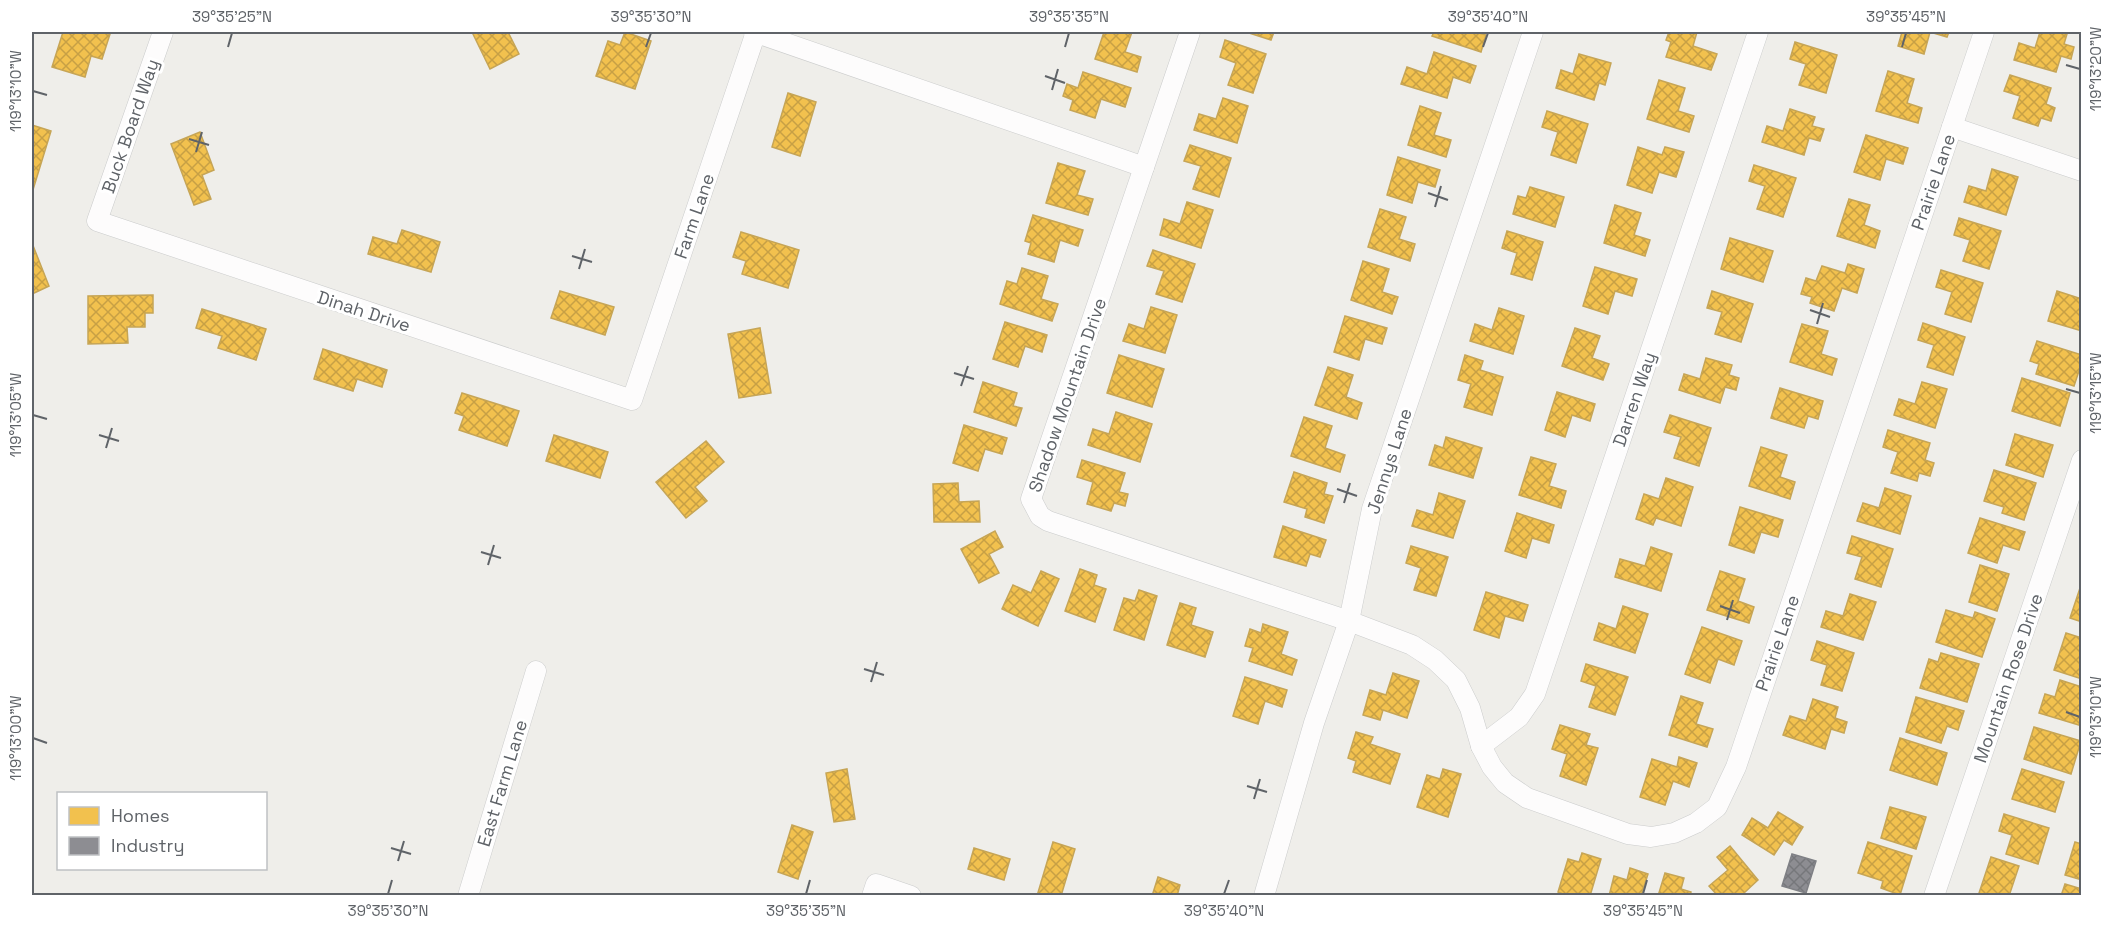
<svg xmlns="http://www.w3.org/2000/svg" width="2113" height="927" font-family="'Space Grotesk',sans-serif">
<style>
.homes{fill:url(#homes-cross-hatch);stroke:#c6a556;stroke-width:1.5}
.industry{fill:url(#industry-cross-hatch);stroke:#7f8085;stroke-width:1.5}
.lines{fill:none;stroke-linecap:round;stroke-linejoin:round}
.minor-casing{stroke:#cbcccc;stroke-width:21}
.minor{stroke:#fdfcfc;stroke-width:20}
.ticks{fill:none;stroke:#5f6368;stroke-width:2}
.labels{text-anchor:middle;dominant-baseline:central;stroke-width:6;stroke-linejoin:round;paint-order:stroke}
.street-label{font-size:18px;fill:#5f6368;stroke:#fff}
.neatline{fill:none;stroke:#5f6368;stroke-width:2}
.ticks-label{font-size:15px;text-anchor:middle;fill:#5f6368}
</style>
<defs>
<pattern id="homes-cross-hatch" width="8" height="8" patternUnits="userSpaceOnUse" patternTransform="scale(1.5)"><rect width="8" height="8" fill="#f2c14e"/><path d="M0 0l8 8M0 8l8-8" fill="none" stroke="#c7a045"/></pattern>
<pattern id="industry-cross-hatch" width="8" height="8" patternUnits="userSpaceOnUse" patternTransform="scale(1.5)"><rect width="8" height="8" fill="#8d8d92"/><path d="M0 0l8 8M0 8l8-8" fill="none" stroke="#76777b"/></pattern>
</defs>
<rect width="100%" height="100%" fill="#efeeea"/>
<g class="homes">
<path d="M63 32H100L110 34 102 59 91 56 85 77 52 67Z"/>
<path d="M472 32H508L519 54 490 69Z"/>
<path d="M625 32 651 41 635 89 596 76 608 41 620 45Z"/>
<path d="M1104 32H1132L1125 52 1141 57 1137 72 1095 59Z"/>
<path d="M1246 32H1274L1271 40Z"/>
<path d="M1434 32H1475L1486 35 1481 52 1432 36Z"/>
<path d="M1669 32H1697L1693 46 1717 54 1711 70 1666 57 1671 42 1666 40Z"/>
<path d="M1902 32H1949L1947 37 1930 32 1924 54 1898 46Z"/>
<path d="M2040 32H2059L2067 34 2064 44 2074 47 2071 59 2061 56 2056 72 2014 60 2019 43 2035 48Z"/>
<path d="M1225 40 1266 54 1253 93 1228 85 1236 63 1220 57Z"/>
<path d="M1795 42 1837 55 1826 93 1799 85 1806 64 1790 59Z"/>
<path d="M1434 52 1476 66 1470 83 1453 77 1447 98 1401 84 1407 67 1427 74Z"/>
<path d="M1579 54 1611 63 1605 85 1599 83 1594 100 1556 88 1561 70 1573 74Z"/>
<path d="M1888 71 1914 79 1907 103 1922 108 1918 123 1876 111Z"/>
<path d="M1083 72 1131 88 1125 107 1101 99 1095 118 1070 110 1073 100 1063 96 1067 84 1078 88Z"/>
<path d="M2010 75 2051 88 2046 104 2055 108 2051 121 2041 118 2038 126 2013 118 2020 96 2004 91Z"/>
<path d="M1659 80 1685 88 1678 111 1694 116 1689 132 1647 119Z"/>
<path d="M788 93 816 102 800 156 772 147Z"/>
<path d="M1223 98 1248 106 1237 143 1194 130 1199 114 1216 119Z"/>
<path d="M1420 106 1441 113 1434 135 1451 140 1446 157 1408 145Z"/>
<path d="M1790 109 1815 117 1812 126 1824 129 1820 141 1809 138 1804 155 1762 142 1767 126 1783 131Z"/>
<path d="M1547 111 1588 124 1576 163 1551 155 1558 132 1542 127Z"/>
<path d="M32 125 51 131 32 193Z"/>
<path d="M200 132 214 170 202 175 211 199 194 205 171 144Z"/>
<path d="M1866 135 1908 148 1903 164 1886 159 1880 180 1854 172Z"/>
<path d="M1190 145 1231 158 1219 197 1193 189 1201 166 1184 161Z"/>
<path d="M1638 147 1662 155 1665 147 1684 152 1676 177 1659 172 1652 193 1627 185Z"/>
<path d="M1398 157 1440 170 1435 187 1418 182 1412 203 1387 195Z"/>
<path d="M1058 163 1085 171 1077 195 1093 199 1088 215 1046 203Z"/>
<path d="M1754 165 1796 178 1783 217 1757 209 1765 186 1749 181Z"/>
<path d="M1992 169 2018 177 2006 215 1964 202 1969 186 1986 191Z"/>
<path d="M1530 187 1564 197 1555 227 1513 214 1518 196 1526 198Z"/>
<path d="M1849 199 1870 205 1864 225 1880 231 1875 248 1837 236Z"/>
<path d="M1187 202 1213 210 1201 248 1160 235 1164 219 1180 224Z"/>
<path d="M1615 205 1641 213 1634 235 1650 240 1645 256 1604 243Z"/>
<path d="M1380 209 1406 217 1399 239 1415 244 1410 261 1368 247Z"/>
<path d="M1033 215 1083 230 1078 246 1060 240 1054 262 1028 254 1031 243 1025 241Z"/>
<path d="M1959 218 2001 231 1989 269 1963 261 1970 240 1954 235Z"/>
<path d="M402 230 440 242 431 272 368 254 373 237 397 244Z"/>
<path d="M1507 231 1543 242 1532 280 1511 274 1517 253 1502 248Z"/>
<path d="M741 232 799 250 788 288 742 274 746 261 733 257Z"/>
<path d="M1730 238 1773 251 1763 282 1721 269Z"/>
<path d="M32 243 49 286 32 294Z"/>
<path d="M1153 250 1195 264 1182 302 1156 294 1164 271 1147 266Z"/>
<path d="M1363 261 1389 269 1382 292 1398 297 1392 314 1351 300Z"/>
<path d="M1848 264 1864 269 1857 293 1842 288 1834 311 1810 303 1812 297 1801 294 1806 278 1816 281 1822 266 1845 273Z"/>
<path d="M1595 267 1637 279 1632 296 1615 291 1608 314 1583 306Z"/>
<path d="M1022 268 1048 276 1041 299 1058 304 1052 321 1000 304 1007 281 1017 284Z"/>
<path d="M1941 270 1983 283 1971 322 1945 314 1952 292 1936 287Z"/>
<path d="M560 291 614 307 605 335 551 318Z"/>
<path d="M1712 291 1753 304 1741 342 1715 334 1722 312 1707 308Z"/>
<path d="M2057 291 2082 299V331L2048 321Z"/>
<path d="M153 295V313H145V327H127L128 343 88 344V296Z"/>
<path d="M1151 307 1177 315 1165 353 1123 341 1129 324 1144 329Z"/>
<path d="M1499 308 1524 316 1513 354 1470 341 1475 324 1492 330Z"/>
<path d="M202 309 266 329 256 360 218 348 222 336 196 328Z"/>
<path d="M1345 316 1387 328 1382 344 1365 339 1359 360 1334 352Z"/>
<path d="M1005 322 1047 335 1042 352 1025 346 1018 367 993 359Z"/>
<path d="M1923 323 1965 337 1953 375 1927 367 1934 345 1918 340Z"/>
<path d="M1802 324 1828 331 1821 354 1837 359 1832 375 1790 362Z"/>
<path d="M760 328 771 393 739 398 728 334Z"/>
<path d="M1575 328 1600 336 1592 358 1609 364 1603 380 1562 366Z"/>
<path d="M2037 341 2082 355V362L2074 386 2036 374 2039 364 2030 361Z"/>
<path d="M323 349 387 370 382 387 357 379 353 391 314 379Z"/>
<path d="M1119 355 1164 369 1152 407 1107 393Z"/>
<path d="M1465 355 1483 361 1480 370 1503 377 1492 415 1464 407 1471 384 1458 380Z"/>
<path d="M1706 358 1732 365 1729 375 1739 378 1736 390 1725 387 1720 403 1679 390 1684 374 1700 379Z"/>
<path d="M1328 367 1353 375 1346 397 1362 403 1357 419 1315 405Z"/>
<path d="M2022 378 2070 393 2060 426 2012 411Z"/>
<path d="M983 382 1017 393 1013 406 1022 408 1016 426 974 412Z"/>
<path d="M1922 382 1947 389 1935 428 1894 415 1899 399 1915 404Z"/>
<path d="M1780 388 1823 401 1818 419 1808 416 1804 428 1771 418Z"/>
<path d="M1557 392 1595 404 1590 421 1572 415 1565 437 1545 430Z"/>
<path d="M462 393 519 411 507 446 459 430 464 416 455 413Z"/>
<path d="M1116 412 1152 424 1140 462 1088 445 1093 429 1109 434Z"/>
<path d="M1670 415 1711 428 1699 466 1674 458 1681 437 1664 432Z"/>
<path d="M1304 417 1332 426 1325 448 1345 455 1340 472 1291 456Z"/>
<path d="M964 425 1007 438 1002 454 985 449 978 471 953 463Z"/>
<path d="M1888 430 1930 443 1925 460 1934 463 1930 476 1919 473 1917 481 1891 473 1898 452 1883 447Z"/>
<path d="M2015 434 2053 445 2043 477 2006 465Z"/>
<path d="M554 435 608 452 600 478 546 461Z"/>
<path d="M1446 437 1482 448 1473 478 1429 465 1435 445 1443 448Z"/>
<path d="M706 441 724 462 695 487 707 501 686 518 656 482Z"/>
<path d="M1761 447 1787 455 1780 477 1795 482 1790 499 1749 486Z"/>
<path d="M1531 457 1556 464 1549 486 1566 491 1561 508 1519 495Z"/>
<path d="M1082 460 1125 473 1119 492 1128 494 1125 506 1114 503 1111 511 1087 504 1093 482 1077 477Z"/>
<path d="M1994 470 2036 483 2024 520 2002 513 2004 507 1984 501Z"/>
<path d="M1294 472 1327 483 1324 494 1333 496 1324 523 1305 517 1307 509 1284 502Z"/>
<path d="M1666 478 1693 487 1681 526 1656 518 1653 525 1636 519 1644 494 1659 499Z"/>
<path d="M958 483 959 502 979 501 980 522H934L933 484Z"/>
<path d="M1885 488 1911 496 1900 534 1857 521 1863 503 1879 508Z"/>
<path d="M1439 493 1465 501 1453 538 1412 526 1417 510 1433 515Z"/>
<path d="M1740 507 1783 520 1778 537 1761 532 1754 553 1729 545Z"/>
<path d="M1517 513 1554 525 1549 543 1532 538 1526 558 1505 551Z"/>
<path d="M1980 518 2025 532 2019 550 2003 545 1997 563 1968 553Z"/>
<path d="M1283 526 1326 540 1320 557 1310 554 1306 566 1274 557Z"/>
<path d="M995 531 1003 547 989 554 999 573 979 583 961 549Z"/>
<path d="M1852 536 1893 549 1881 587 1855 579 1862 557 1847 553Z"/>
<path d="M1411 546 1448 557 1436 596 1414 590 1421 568 1406 563Z"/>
<path d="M1651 547 1672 554 1661 591 1615 577 1620 559 1645 566Z"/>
<path d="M1980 565 2009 574 1997 611 1969 602Z"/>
<path d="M1080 569 1097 575 1094 585 1106 589 1095 622 1065 611Z"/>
<path d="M1041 571 1059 579 1038 626 1002 609 1013 585 1031 593Z"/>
<path d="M1720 571 1745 579 1738 601 1754 607 1749 623 1707 610Z"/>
<path d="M2080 588H2082V622L2070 618Z"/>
<path d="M1139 590 1157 596 1144 640 1114 630 1124 598 1135 601Z"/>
<path d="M1486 592 1528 605 1523 621 1505 616 1499 638 1474 630Z"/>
<path d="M1850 594 1876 602 1863 640 1821 627 1826 611 1843 616Z"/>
<path d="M1180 603 1196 608 1191 625 1213 632 1205 657 1167 645Z"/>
<path d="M1623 606 1648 614 1635 653 1594 640 1599 623 1616 629Z"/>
<path d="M1946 610 1973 618 1975 612 1995 619 1982 657 1936 642Z"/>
<path d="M1263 624 1288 632 1281 654 1297 660 1292 675 1249 661 1253 648 1245 646 1250 629 1261 633Z"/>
<path d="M1702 627 1742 641 1734 665 1718 659 1710 683 1685 674Z"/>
<path d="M2066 633 2082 638V679L2054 670Z"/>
<path d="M1817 641 1854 653 1842 691 1821 685 1827 665 1811 660Z"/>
<path d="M1941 653 1979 664 1967 702 1920 688 1929 659 1938 662Z"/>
<path d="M1586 664 1628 677 1615 715 1589 707 1596 686 1581 681Z"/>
<path d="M1393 673 1419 681 1407 718 1383 710 1380 720 1363 715 1370 690 1386 695Z"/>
<path d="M1245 677 1287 690 1282 707 1265 701 1258 724 1233 716Z"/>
<path d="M2060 680 2082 687V726L2039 713 2045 694 2055 697Z"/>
<path d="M1681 696 1703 703 1696 724 1713 729 1707 747 1669 735Z"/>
<path d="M1916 697 1964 711 1958 730 1947 726 1941 743 1906 732Z"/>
<path d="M1813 699 1838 707 1835 718 1847 722 1844 733 1831 729 1825 749 1783 735 1790 716 1806 721Z"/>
<path d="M1560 725 1590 734 1586 745 1598 748 1586 785 1560 776 1567 754 1552 749Z"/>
<path d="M2034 727 2081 741 2071 774 2024 759Z"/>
<path d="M1356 732 1373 737 1370 744 1400 754 1390 784 1353 772 1356 761 1348 758Z"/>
<path d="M1900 738 1947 753 1937 785 1890 770Z"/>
<path d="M1679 757 1697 763 1689 787 1673 781 1665 805 1640 797 1652 759 1677 767Z"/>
<path d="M847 769 855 819 834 822 826 773Z"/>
<path d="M1443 769 1461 774 1448 817 1417 807 1427 775 1440 779Z"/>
<path d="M2022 769 2064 782 2055 812 2012 799Z"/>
<path d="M1890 807 1926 817 1916 849 1881 838Z"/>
<path d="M1778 812 1803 827 1792 845 1784 840 1774 855 1742 835 1752 818 1768 828Z"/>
<path d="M2004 814 2049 828 2038 864 2006 854 2012 835 1999 831Z"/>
<path d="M792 825 813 832 798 879 778 872Z"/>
<path d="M1053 842 1075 849 1061 896H1037Z"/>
<path d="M1868 842 1912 856 1900 895 1881 888 1883 881 1858 873Z"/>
<path d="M2075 842 2082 844V880L2065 875Z"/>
<path d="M1730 846 1758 880 1744 893 1746 896H1718L1709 886 1728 870 1717 857Z"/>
<path d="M974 848 1010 859 1004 880 968 869Z"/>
<path d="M1582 853 1601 859 1590 896H1568L1558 892 1568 859 1579 862Z"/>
<path d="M1991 857 2019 866 2009 896H1986L1979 893Z"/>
<path d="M1630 868 1648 874 1641 896H1609L1614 876 1627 880Z"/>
<path d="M1665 873 1684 878 1681 889 1691 892 1690 896H1658Z"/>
<path d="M1158 877 1180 885 1177 896H1152Z"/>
<path d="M2065 884 2082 889V896H2061Z"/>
</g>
<path class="industry" d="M1792 854 1816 861 1806 893 1782 886Z"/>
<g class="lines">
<g class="minor-casing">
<g id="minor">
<path d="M163 32 97 221 632 400 756 32"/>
<path d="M754 32 1144 167"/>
<path d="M1190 32 1031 499 1040 516 1048 521 1349 621 1412 645 1435 660 1456 680 1470 708 1481 746 1492 767 1505 783 1527 798 1628 834 1651 837 1674 833 1696 823 1717 807 1736 767 1984 32"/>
<path d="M1952 127 2082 171"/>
<path d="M1481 746 1519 717 1535 694 1758 32"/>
<path d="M468 896 536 671"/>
<path d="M872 896 876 884 911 896"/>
<path d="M1264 896 1314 723 1349 621 1372 509 1533 32"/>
<path d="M1934 896 2082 460"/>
</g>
</g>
<use href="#minor" class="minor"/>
</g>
<path class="ticks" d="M228 47 232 33M646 47 651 33M1065 47 1069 33M1483 47 1488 33M1902 47 1906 33M2066 65 2080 69M1045 76 1065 83M1052 90 1058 69M33 91 47 95M189 139 209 145M196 152 202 132M1428 193 1448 200M1435 207 1441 186M572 256 592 262M579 269 585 249M1810 310 1830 317M1817 324 1823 303M954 373 974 379M961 386 968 366M2066 389 2080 393M33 415 47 419M99 435 119 441M106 448 112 428M1337 489 1357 496M1344 503 1350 483M481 552 501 558M488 565 494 545M1720 606 1740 613M1727 620 1733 600M864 669 884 675M871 682 877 662M2066 712 2080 717M33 738 47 743M1247 786 1267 792M1254 799 1260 779M391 848 411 854M398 861 404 841M388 894 392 880M806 894 810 880M1224 894 1229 880M1643 894 1647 880"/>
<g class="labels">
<g class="street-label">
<text transform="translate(130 126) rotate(-71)">Buck Board Way</text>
<text transform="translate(1933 182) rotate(-71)">Prairie Lane</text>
<text transform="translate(694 216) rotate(-71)">Farm Lane</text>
<text transform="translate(364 311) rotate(18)">Dinah Drive</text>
<text transform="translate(1067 395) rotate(-71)">Shadow Mountain Drive</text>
<text transform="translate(1634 399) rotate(-71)">Darren Way</text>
<text transform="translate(1389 461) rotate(-72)">Jennys Lane</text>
<text transform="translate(1777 643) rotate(-71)">Prairie Lane</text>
<text transform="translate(2008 678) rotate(-71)">Mountain Rose Drive</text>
<text transform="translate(502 783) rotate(-73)">East Farm Lane</text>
</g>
</g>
<rect width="2113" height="927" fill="none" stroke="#ffffff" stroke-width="66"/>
<rect x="57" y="792" width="210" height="78" fill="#ffffff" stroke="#bfc1c3" stroke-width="1.5"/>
<rect x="69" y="807" width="30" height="18" fill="#f2c14e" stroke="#bfc1c3" stroke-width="1.5"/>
<text x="111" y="822" font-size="18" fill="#5f6368">Homes</text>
<rect x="69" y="837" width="30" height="18" fill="#8d8d92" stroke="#bfc1c3" stroke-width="1.5"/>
<text x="111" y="852" font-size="18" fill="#5f6368">Industry</text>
<rect x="33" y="33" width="2047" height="861" class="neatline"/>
<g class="ticks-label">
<text x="232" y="22">39°35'25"N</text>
<text x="651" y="22">39°35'30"N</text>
<text x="1069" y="22">39°35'35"N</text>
<text x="1488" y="22">39°35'40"N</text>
<text x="1906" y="22">39°35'45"N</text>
<text transform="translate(2096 69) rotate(-90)" y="5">119°13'20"W</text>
<text transform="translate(16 91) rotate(-90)" y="5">119°13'10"W</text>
<text transform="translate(2096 393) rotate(-90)" y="5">119°13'15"W</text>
<text transform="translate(16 415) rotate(-90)" y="5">119°13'05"W</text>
<text transform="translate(2096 717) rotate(-90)" y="5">119°13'10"W</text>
<text transform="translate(16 738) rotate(-90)" y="5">119°13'00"W</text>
<text x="388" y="916">39°35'30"N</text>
<text x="806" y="916">39°35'35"N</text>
<text x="1224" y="916">39°35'40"N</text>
<text x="1643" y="916">39°35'45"N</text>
</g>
</svg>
